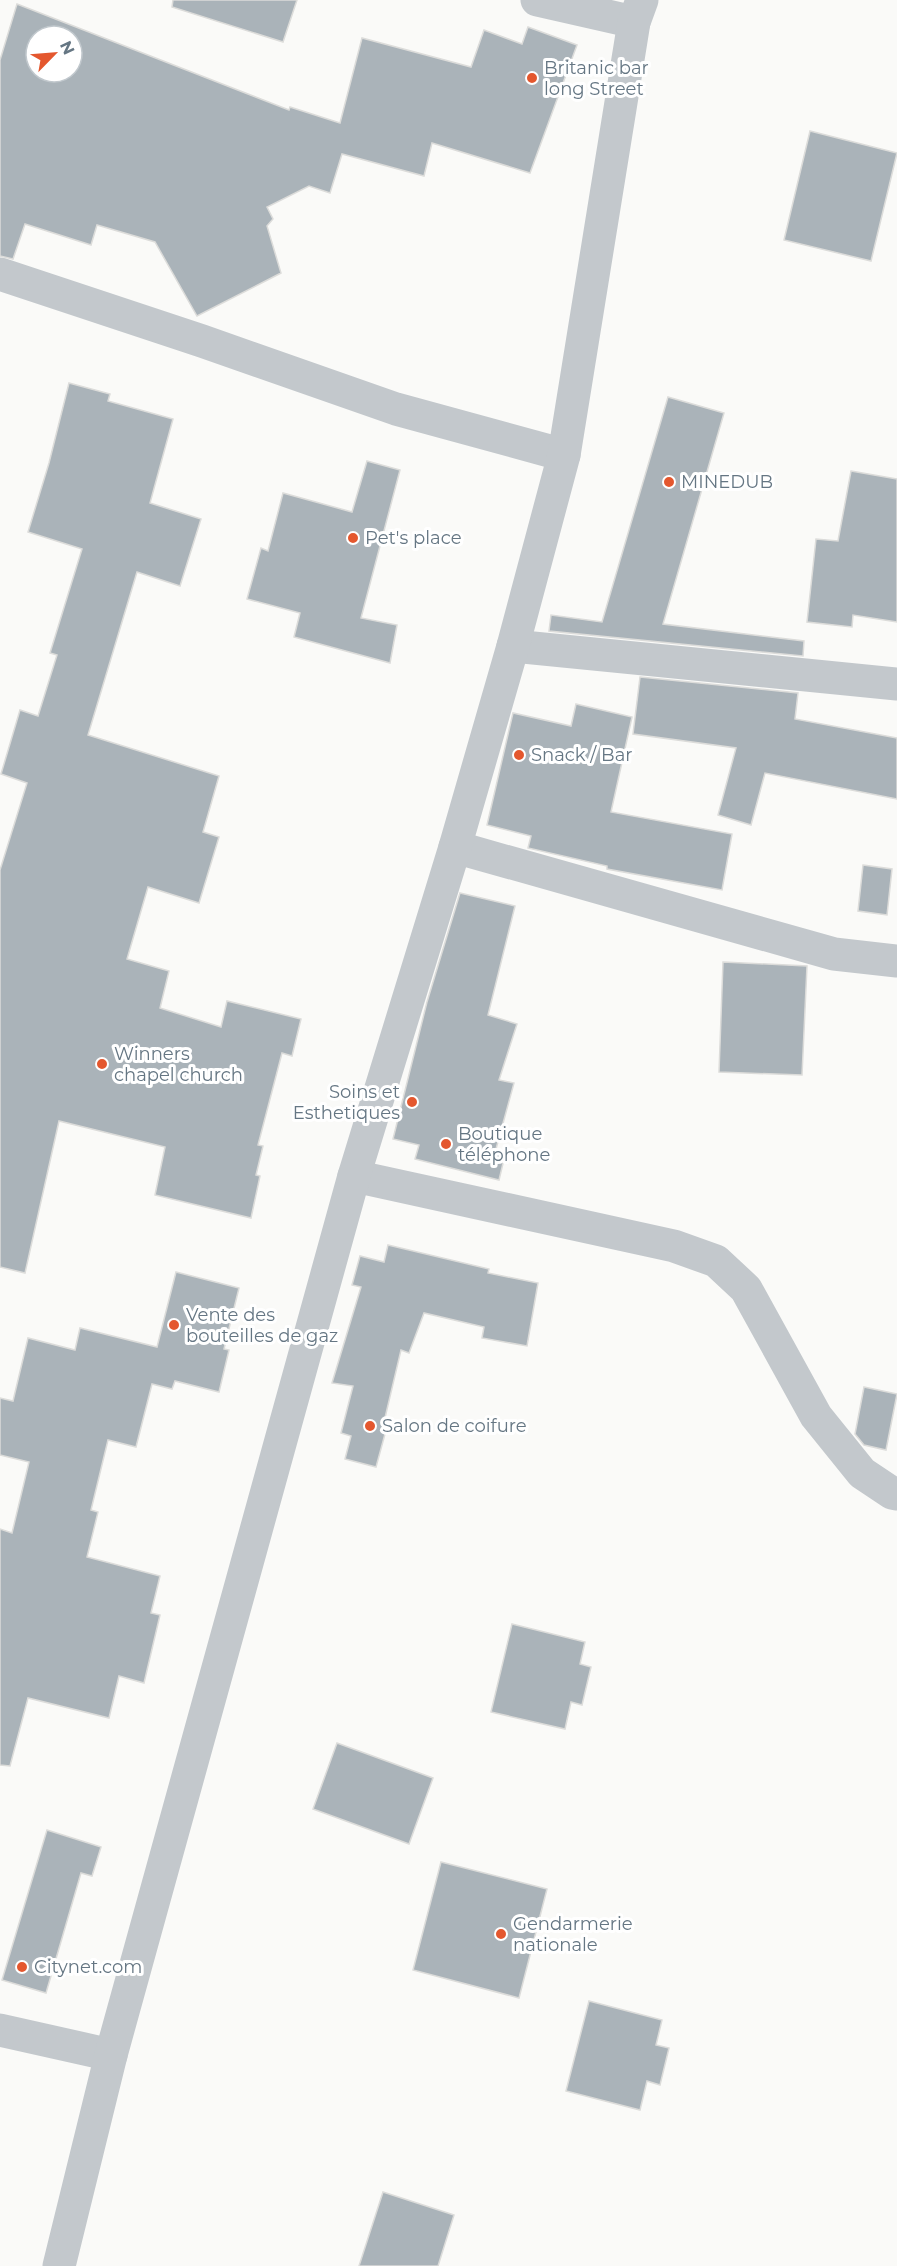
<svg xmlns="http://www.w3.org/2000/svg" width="897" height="2266" font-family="Montserrat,sans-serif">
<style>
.building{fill:#aab3b9;stroke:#dcdcda;stroke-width:1.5;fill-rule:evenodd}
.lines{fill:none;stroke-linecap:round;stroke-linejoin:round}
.minor{stroke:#c3c8cc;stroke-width:33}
.poi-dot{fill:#e4572e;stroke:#fff;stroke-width:2}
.labels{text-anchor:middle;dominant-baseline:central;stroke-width:6;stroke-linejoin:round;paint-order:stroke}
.poi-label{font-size:18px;fill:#657683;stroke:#fff;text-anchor:start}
</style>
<rect width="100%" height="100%" fill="#fafaf8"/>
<g class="building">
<path d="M173 0H297L283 42 172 7Z"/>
<path d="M17 4 289 110 290 107 340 123 362 38 471 67 484 30 522 44 528 27 577 45 530 173 432 143 424 176 342 154 330 193 309 186 267 207 273 219 267 226 281 273 197 316 155 242 97 225 91 245 25 224 13 259 0 256V60ZM36 36H72V72H36Z"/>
<path d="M810 131 897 153 871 261 784 240Z"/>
<path d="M69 383 110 394 108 401 173 419 150 503 201 519 180 586 137 572 88 735 219 776 203 832 219 837 199 903 148 887 127 959 169 971 160 1008 221 1027 227 1001 301 1019 292 1056 282 1053 258 1145 263 1146 256 1175 260 1176 251 1218 155 1195 165 1147 59 1121 25 1273 0 1267V870L27 783 1 774 20 710 38 716 57 655 50 653 82 549 28 532 49 463Z"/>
<path d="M668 397 724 413 663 624 804 641 803 656 549 631 551 615 602 622Z"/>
<path d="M367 461 400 470 361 618 397 625 390 663 294 637 300 613 247 599 261 548 268 551 283 493 352 512Z"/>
<path d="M851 471 897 479V622L853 615 852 627 807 622 816 539 838 541Z"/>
<path d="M640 677 798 693 795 719 897 738V799L765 773 751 825 718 815 736 748 633 734Z"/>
<path d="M576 704 632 717 611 812 732 834 722 890 607 869V866L528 848 531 836 487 825 513 713 571 726Z"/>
<path d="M863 865 892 869 887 915 858 911Z"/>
<path d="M460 893 515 906 488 1015 517 1024 499 1080 514 1083 496 1149 506 1151 499 1180 415 1159 419 1145 393 1139 427 1002Z"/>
<path d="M723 962 807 966 802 1075 719 1072Z"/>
<path d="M388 1245 489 1269 488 1273 538 1283 527 1346 482 1338 484 1327 424 1313 409 1353 401 1350 384 1422 388 1423 376 1467 345 1459 351 1436 341 1433 353 1386 332 1383 361 1287 352 1285 360 1256 384 1262Z"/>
<path d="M176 1272 239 1288 224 1349 229 1350 219 1392 175 1381 172 1389 152 1384 136 1447 108 1440 91 1510 98 1512 87 1557 160 1576 151 1613 160 1615 144 1683 119 1676 109 1718 28 1698 10 1766 0 1765V1529L12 1533 29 1462 0 1455V1398L13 1401 28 1338 75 1350 80 1328 157 1347Z"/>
<path d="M864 1387 897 1394 886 1450 864 1445 855 1434Z"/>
<path d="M512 1624 585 1642 580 1664 591 1667 582 1705 571 1702 565 1729 491 1712Z"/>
<path d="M337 1743 433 1778 409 1844 313 1809Z"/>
<path d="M47 1830 101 1847 92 1876 81 1873 46 1993 2 1980Z"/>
<path d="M441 1862 547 1889 519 1998 413 1970Z"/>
<path d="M589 2001 662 2020 656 2045 669 2048 660 2085 647 2081 640 2110 566 2091Z"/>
<path d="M383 2192 454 2215 438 2266H359Z"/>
</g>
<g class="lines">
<g class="minor">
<path d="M537 0 634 22"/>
<path d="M0 274 202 341 396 409 564 455"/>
<path d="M513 646 897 684"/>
<path d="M455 847 834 954 897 961"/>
<path d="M354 1176 674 1246 716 1261 746 1289 816 1416 862 1473 892 1493 897 1494"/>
<path d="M0 2030 111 2055"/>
<path d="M59 2266 111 2055 354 1176 455 847 513 646 564 455 634 22 642 0"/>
</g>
</g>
<g class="poi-dot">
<circle cx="532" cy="78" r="6"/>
<circle cx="669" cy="482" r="6"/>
<circle cx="353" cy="538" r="6"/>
<circle cx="519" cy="755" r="6"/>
<circle cx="102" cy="1064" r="6"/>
<circle cx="412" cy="1102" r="6"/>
<circle cx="446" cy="1144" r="6"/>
<circle cx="174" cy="1325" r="6"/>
<circle cx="370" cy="1426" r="6"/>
<circle cx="501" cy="1934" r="6"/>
<circle cx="22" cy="1967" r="6"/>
</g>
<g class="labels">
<g class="poi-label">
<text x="544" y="68">Britanic bar<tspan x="544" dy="21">long Street</tspan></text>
<text x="681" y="482">MINEDUB</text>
<text x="365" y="538">Pet's place</text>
<text x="531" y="755">Snack / Bar</text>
<text x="114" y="1054">Winners<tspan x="114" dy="21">chapel church</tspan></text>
<text x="400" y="1092" text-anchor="end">Soins et<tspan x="400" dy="21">Esthetiques</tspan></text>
<text x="458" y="1134">Boutique<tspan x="458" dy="21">téléphone</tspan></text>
<text x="186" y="1315">Vente des<tspan x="186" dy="21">bouteilles de gaz</tspan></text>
<text x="382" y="1426">Salon de coifure</text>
<text x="513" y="1924">Gendarmerie<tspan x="513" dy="21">nationale</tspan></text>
<text x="34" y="1967">Citynet.com</text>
</g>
</g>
<g transform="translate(54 54) rotate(65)"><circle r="28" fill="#ffffff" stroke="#c1c8cd" stroke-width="1.5"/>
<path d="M0-4.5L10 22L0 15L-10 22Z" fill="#e4572e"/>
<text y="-9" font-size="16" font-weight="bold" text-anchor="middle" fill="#657683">N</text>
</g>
</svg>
